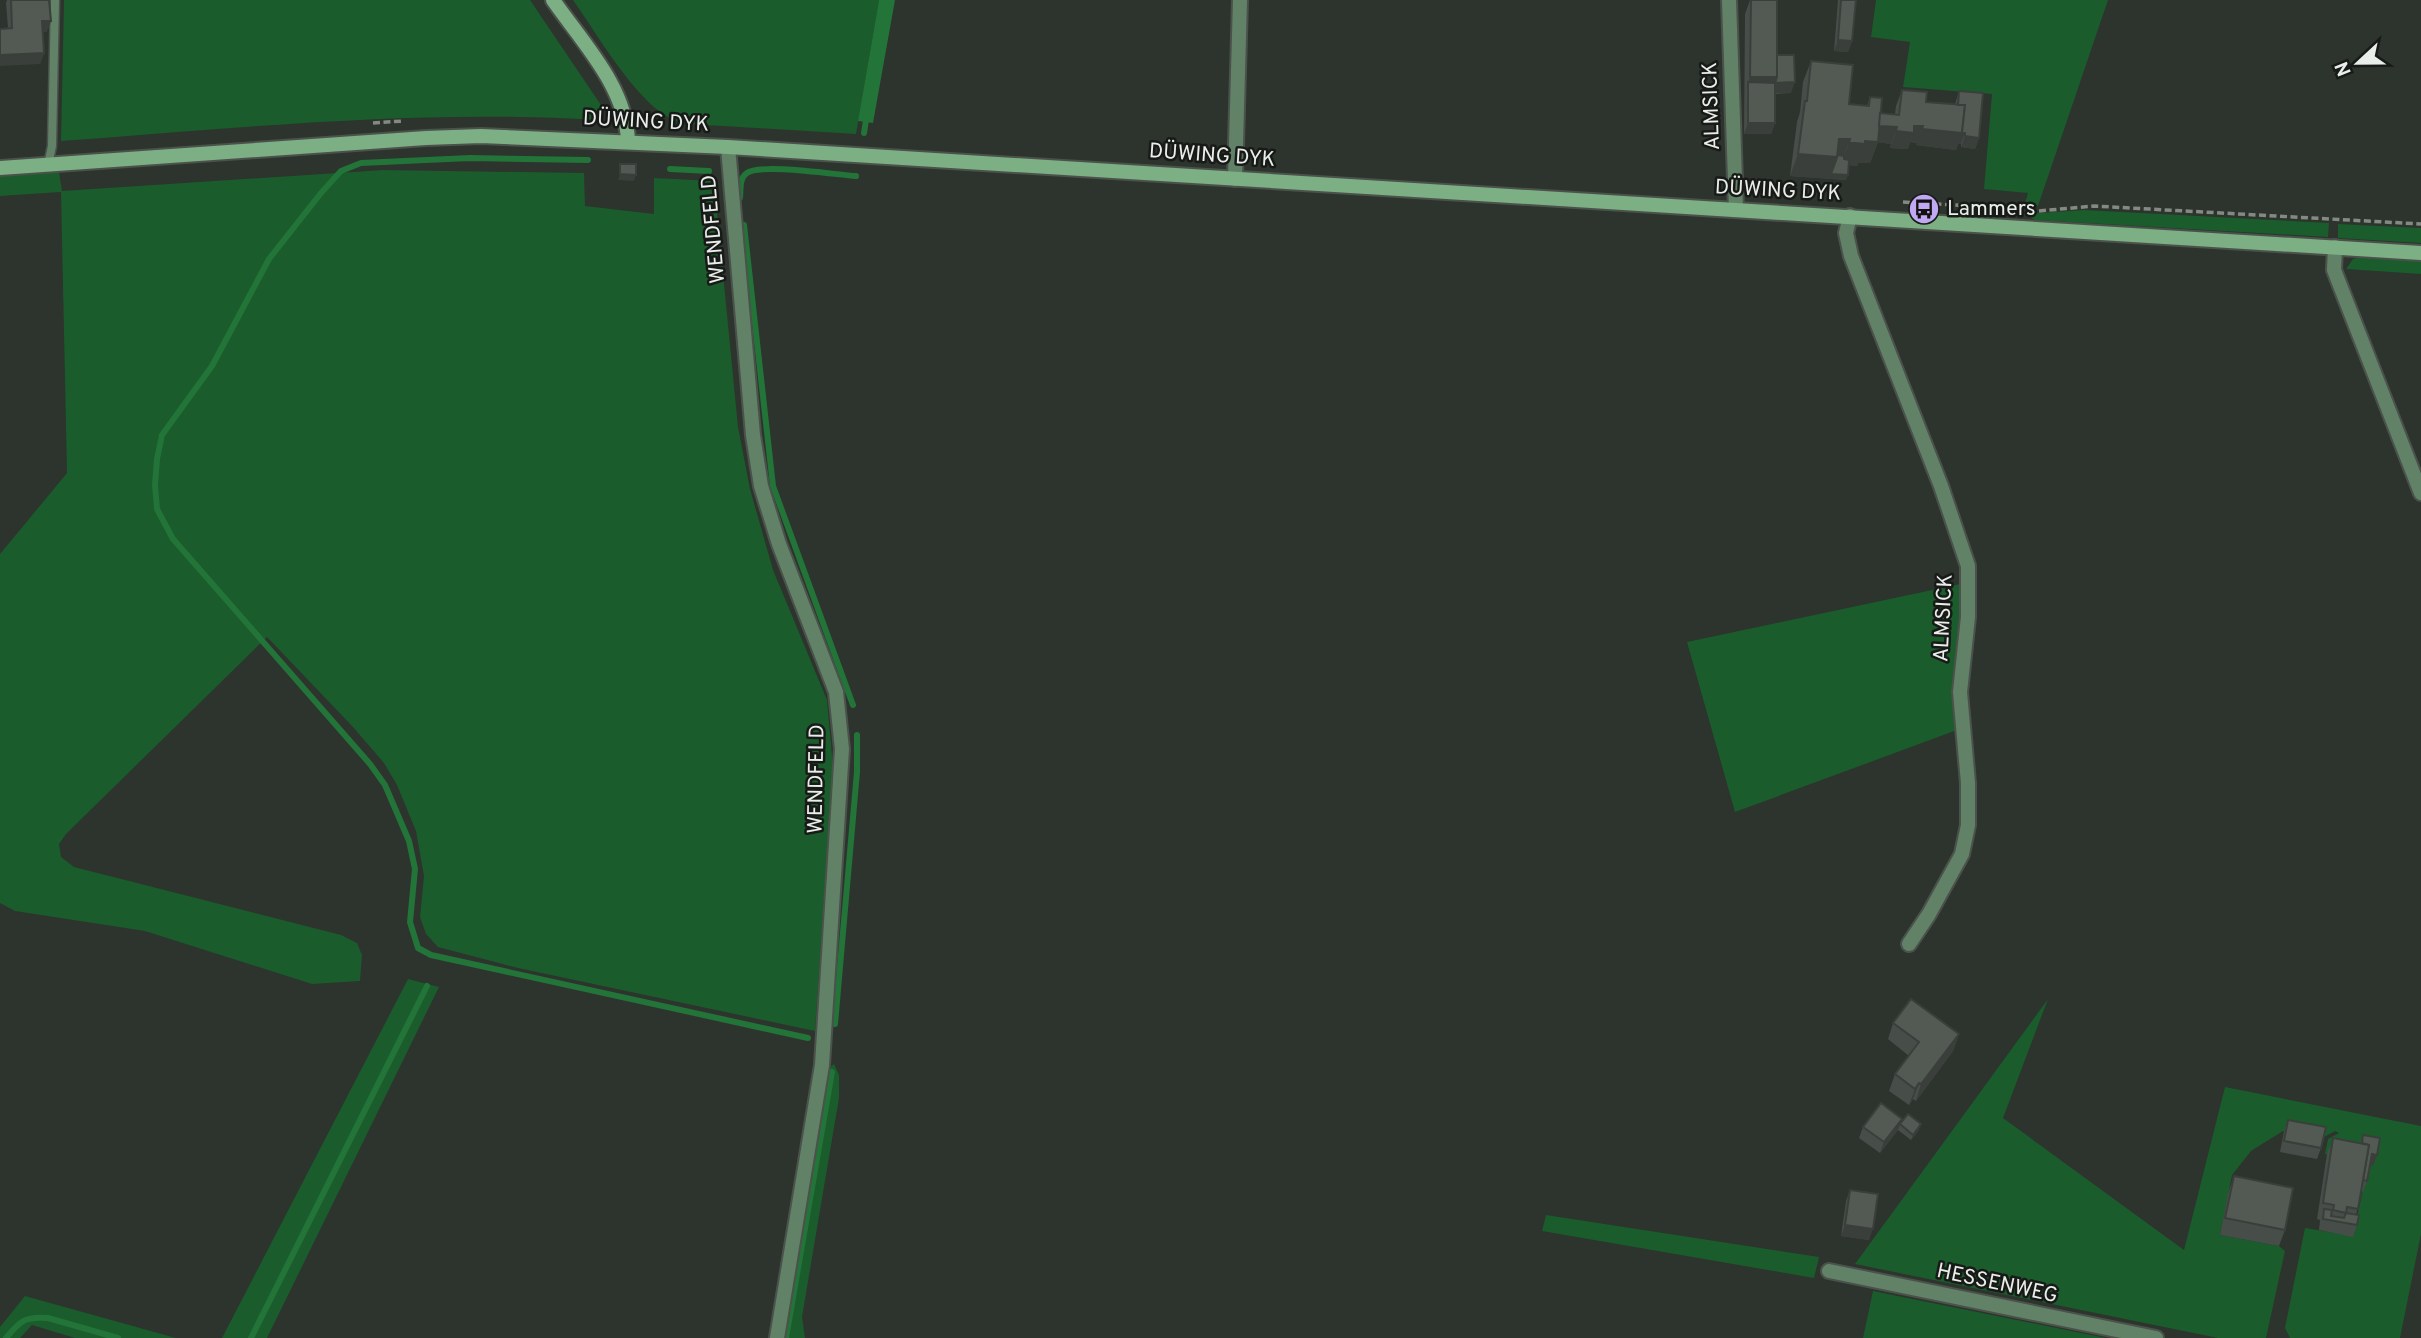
<svg xmlns="http://www.w3.org/2000/svg" width="2421" height="1338" font-family="Overpass,sans-serif">
<style>
.green{fill:#1a5c2c}
.water{fill:#227438}
.lines{fill:none;stroke-linecap:round;stroke-linejoin:round}
.stream{stroke:#227438;stroke-width:6}
.lane-casing{stroke:#4b514b;stroke-width:11}
.street-casing{stroke:#4b514b;stroke-width:18}
.secondary-casing{stroke:#4b514b;stroke-width:18}
.path{stroke:#848984;stroke-width:3.5;stroke-dasharray:7 3.5;stroke-linecap:butt}
.lane{stroke:#628267;stroke-width:8}
.street{stroke:#628267;stroke-width:14}
.secondary{stroke:#7caf84;stroke-width:14}
.wall{fill:#474d48}
.shaded-wall{fill:#3a3f3b}
.building{fill:#535a54;stroke:#3a3f3b;stroke-width:2}
.labels{text-anchor:middle;dominant-baseline:central;stroke-width:5;stroke-linejoin:round;paint-order:stroke}
.street-label{font-size:21px;fill:#eaeeea;stroke:#171a17}
.poi-label{font-size:21px;fill:#eaeeea;stroke:#171a17;text-anchor:start}
</style>
<rect width="100%" height="100%" fill="#2d332d"/>
<g class="green">
<path d="M64 0H530L603 108 602 116 598 120C419 109 240 128 61 141Z"/>
<path d="M573 0H879L856 134 689 124C682 122 674 121 668 117 633 97 597 34 573 0Z"/>
<path d="M1876 0H2108L2038 206 2024 207 2028 193 1984 189 1992 94 1903 87 1910 42 1871 37Z"/>
<path d="M383 170 584 173 585 206 654 214V178L714 181 738 427 750 489 773 570 827 700 833 767 815 1031 518 968 438 947 426 934 420 917 424 876 416 831 397 785 384 763 352 726 267 637 66 834 59 844 61 857 74 867 341 935 357 943 362 955 360 981 312 984 145 931 15 911 0 903V554L67 473 61 192 0 196V176L59 172 62 191Z"/>
<path d="M2084 210 2329 223 2328 237 2035 220 2023 214Z"/>
<path d="M2338 224 2421 228V243L2338 238Z"/>
<path d="M2360 257 2421 261V274L2346 269 2353 259Z"/>
<path d="M1965 583 1957 730 1735 812 1687 642Z"/>
<path d="M408 979 439 987 267 1338H222Z"/>
<path d="M2048 999 2003 1118 2184 1250 2225 1087 2421 1126V1234L2400 1338H2290L2285 1328 2305 1228 2353 1236 2368 1166H2373L2357 1160 2325 1154 2328 1139 2339 1133 2335 1131 2322 1138 2283 1131 2251 1151 2232 1175 2220 1235 2279 1246 2285 1251 2266 1338H2218L1855 1264Z"/>
<path d="M834 1064 839 1075V1098L802 1317 805 1338H785L808 1197 825 1072Z"/>
<path d="M1546 1215 1819 1257 1814 1278 1542 1231Z"/>
<path d="M1873 1291 2106 1338H1863Z"/>
<path d="M25 1296 176 1338H75L32 1325 20 1338H0V1327Z"/>
</g>
<path class="water" d="M879 0H895L873 123 858 121Z"/>
<g class="lines">
<g class="stream">
<path d="M864 133 867 114"/>
<path d="M588 160 470 158 361 163 341 171 321 193 269 259 212 366 162 435 157 459 155 485 157 509 173 539 370 764 385 785 409 841 415 869 410 922 418 948 431 955 808 1038"/>
<path d="M670 169 709 171"/>
<path d="M740 198C741 189 739 178 747 173 760 163 837 175 856 176"/>
<path d="M744 225 773 486 853 705"/>
<path d="M835 1024 857 772V735"/>
<path d="M6 1338C20 1321 25 1316 48 1318L118 1338"/>
<path d="M251 1338 427 986"/>
<path d="M786 1338 832 1072"/>
</g>
<g class="lane-casing">
<path id="lane" d="M48 165 52 146 55 0"/>
</g>
<g class="street-casing">
<g id="street">
<path d="M1729 0 1736 210"/>
<path d="M728 147 753 435 761 486 779 544 836 692 842 749 822 1065 777 1338"/>
<path d="M1235 179 1240 0"/>
<path d="M1850 216 1846 233 1851 256 1941 486 1968 566V617L1960 692 1968 783V825L1962 854 1929 914 1909 944"/>
<path d="M2335 247 2334 270 2421 493"/>
<path d="M1829 1271 2156 1338"/>
</g>
</g>
<g class="secondary-casing">
<g id="secondary">
<path d="M553 0C583 43 626 87 628 141"/>
<path d="M0 168 426 138 481 136 728 147 2421 253"/>
</g>
</g>
<g class="path">
<path d="M373 123 403 121"/>
<path d="M1903 202 1989 207"/>
<path d="M2039 211 2094 206 2421 224"/>
</g>
<use href="#lane" class="lane"/>
<use href="#street" class="street"/>
<use href="#secondary" class="secondary"/>
</g>
<g class="wall">
<path d="M7 0H49L47 32H43L44 53 40 64 8 28 6 3Z"/>
<path d="M1750 0H1777V55L1791 93 1775 94V123L1771 134H1744L1745 14Z"/>
<path d="M1838 0H1856L1852 41 1848 52 1834 51Z"/>
<path d="M1811 61 1849 104 1867 106 1870 97 1880 113 1895 114 1896 106 1902 90 1926 102 1955 104 1959 91 1979 138 1975 149 1961 147V144H1958L1956 150 1916 145 1917 143 1910 142 1908 149 1890 148 1891 144 1878 142 1870 163H1858L1857 166 1849 165 1846 180 1790 176 1797 122 1800 112 1803 82Z"/>
<path d="M1893 1023 1959 1034 1953 1051 1916 1101 1913 1099 1909 1105 1889 1091 1895 1074 1909 1056 1888 1039Z"/>
<path d="M1902 1119 1900 1124 1919 1130 1911 1140 1898 1130 1880 1153 1859 1138 1863 1127Z"/>
<path d="M2288 1120 2321 1148 2317 1159 2280 1152 2284 1131Z"/>
<path d="M2363 1135 2373 1166H2370L2367 1181 2363 1192 2361 1191 2356 1215 2357 1225 2353 1237 2319 1230 2320 1220 2317 1219 2327 1154 2333 1138 2360 1143Z"/>
<path d="M2234 1176 2285 1230 2279 1246 2220 1235 2228 1193Z"/>
<path d="M1850 1190 1869 1240 1841 1236 1846 1201Z"/>
</g>
<g class="shaded-wall">
<path d="M42 21H51L47 32H38Z"/>
<path d="M1838 40 1852 41 1848 52 1834 51Z"/>
<path d="M44 53 40 64 0 66V55Z"/>
<path d="M1750 77H1777L1795 82 1791 93H1748V82L1744 93Z"/>
<path d="M1748 123H1775L1771 134H1744Z"/>
<path d="M1878 125 1897 127 1891 144 1878 142 1870 163H1858L1857 166 1841 164 1849 143 1865 141Z"/>
<path d="M1914 126H1923L1917 143 1910 142 1908 149 1890 148 1896 131Z"/>
<path d="M1922 129 1965 133 1961 144H1958L1956 150 1916 145Z"/>
<path d="M1965 136 1979 138 1975 149 1961 147Z"/>
<path d="M1839 139H1850L1842 161 1848 175 1846 180 1790 176 1798 154Z"/>
<path d="M620 174 636 175 634 181 618 180Z"/>
<path d="M1959 1034 1953 1051 1916 1101 1921 1084Z"/>
<path d="M1919 1083 1913 1099 1909 1105 1915 1089Z"/>
<path d="M1902 1119 1898 1130 1880 1153 1884 1142Z"/>
<path d="M1921 1124 1919 1130 1911 1140 1913 1135Z"/>
<path d="M2372 1154 2377 1155 2373 1166H2368Z"/>
<path d="M1845 1225 1873 1229 1869 1240 1841 1236Z"/>
</g>
<g class="building">
<path d="M11 0H49L51 21H42L44 53 0 55V29L12 28Z"/>
<path d="M1751 0H1777V77H1750Z"/>
<path d="M1841 0H1856L1852 41 1838 40Z"/>
<path d="M1777 55H1794L1795 82 1775 83 1777 77Z"/>
<path d="M1811 61 1853 65 1849 104 1869 106 1870 97 1882 98 1878 142 1865 141V144L1855 143H1849L1850 139H1839L1837 157 1798 154 1805 101H1807Z"/>
<path d="M1748 82 1775 83V123H1748Z"/>
<path d="M1902 90 1927 92 1926 102 1965 105 1962 133 1922 129 1923 126H1914V133L1896 131 1897 127 1879 126 1880 113 1899 115Z"/>
<path d="M1959 91 1983 93 1979 138 1965 136V133H1962L1965 105H1958Z"/>
<path d="M1838 155 1844 156V159L1849 160 1848 175 1831 174Z"/>
<path d="M620 164H636V175L620 174Z"/>
<path d="M1911 999 1959 1034 1921 1084 1919 1083 1915 1089 1895 1074 1919 1042 1893 1023Z"/>
<path d="M1881 1103 1902 1119 1884 1142 1863 1127Z"/>
<path d="M1908 1114 1921 1124 1913 1135 1900 1124Z"/>
<path d="M2288 1120 2326 1127 2321 1148 2284 1141Z"/>
<path d="M2363 1135 2380 1138 2377 1155 2372 1154 2367 1181 2363 1180 2369 1145 2362 1143Z"/>
<path d="M2333 1138 2369 1145 2358 1209 2347 1207 2346 1213 2333 1210 2334 1205 2323 1203Z"/>
<path d="M2234 1176 2293 1188 2285 1230 2225 1218Z"/>
<path d="M1850 1190 1878 1194 1873 1229 1845 1225Z"/>
<path d="M2324 1209 2332 1210 2331 1216 2344 1218 2346 1213 2359 1215 2357 1225 2323 1219Z"/>
</g>
<defs>
<g id="bus-disc" transform="scale(1.575)"><circle r="9.5" fill="#c0a8f3" stroke="#171a17"/><path d="M-5-6H5V4H4V6H2V4H-2V6H-4V4H-5ZM-3.5-4V0h7V-4ZM-3.5 1.2v1.5H-2V1.2ZM2 1.2v1.5H3.5V1.2Z" fill="#111"/></g>
</defs>
<g fill-rule="evenodd">
<use href="#bus-disc" x="1924" y="209"/>
</g>
<g class="labels">
<g class="street-label">
<text transform="translate(1712 106) rotate(-92)">ALMSICK</text>
<text transform="translate(646 122) rotate(3)">DÜWING DYK</text>
<text transform="translate(1212 156) rotate(4)">DÜWING DYK</text>
<text transform="translate(1778 191) rotate(3)">DÜWING DYK</text>
<text transform="translate(714 229) rotate(-95)">WENDFELD</text>
<text transform="translate(1944 618) rotate(-87)">ALMSICK</text>
<text transform="translate(817 779) rotate(-89)">WENDFELD</text>
<text transform="translate(1997 1284) rotate(12)">HESSENWEG</text>
</g>
<g class="poi-label">
<text x="1947" y="209">Lammers</text>
</g>
</g>
<g transform="translate(2358 63) rotate(248)" stroke="#171a17" stroke-width="5" paint-order="stroke">
<path d="M0-5L12 26L0 18L-12 26Z" fill="#eaeeea"/>
<text y="-10" font-size="19" font-weight="bold" text-anchor="middle" fill="#eaeeea">N</text>
</g>
</svg>
